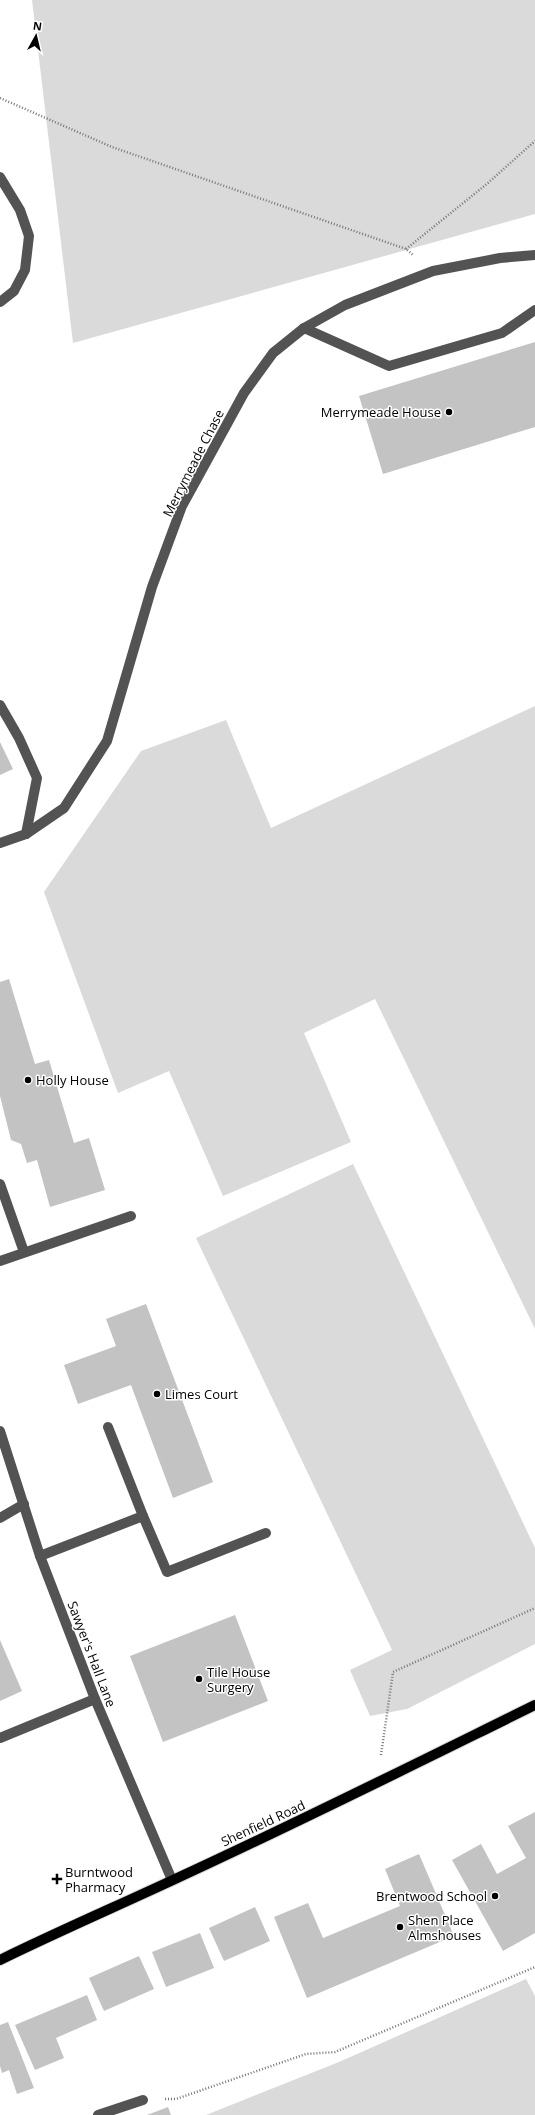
<svg xmlns="http://www.w3.org/2000/svg" width="535" height="2115" font-family="'Open Sans',sans-serif">
<style>
.green{fill:#dadada}
.building{fill:#c3c3c3}
.lines{fill:none;stroke-linecap:round;stroke-linejoin:round}
.major-casing{stroke:#dbdbdb;stroke-width:12}
.path{stroke:#757575;stroke-width:2.5;stroke-dasharray:1 2;stroke-linecap:butt}
.minor{stroke:#535353;stroke-width:10}
.major{stroke:#000;stroke-width:10}
.poi-dot{fill:#000;stroke:#fff;stroke-width:1.5}
.labels{text-anchor:middle;dominant-baseline:central;stroke-width:3;stroke-linejoin:round;paint-order:stroke}
.poi-label{font-size:13px;fill:#000;stroke:#fff;text-anchor:start}
.street-label{font-size:13px;fill:#000;stroke:#fff}
</style>
<rect width="100%" height="100%" fill="#fff"/>
<g class="green">
<path d="M32 0H535V214L73 343Z"/>
<path d="M535 706V1329L375 999 304 1033 351 1142 223 1196 169 1071 118 1093 44 892 141 751 226 720 271 828Z"/>
<path d="M353 1164 535 1548V1644L407 1709 370 1716 350 1670 392 1650 196 1238Z"/>
<path d="M526 1979 535 1996V2115H206L339 2062Z"/>
</g>
<g class="building">
<path d="M535 342V427L383 474 359 396Z"/>
<path d="M0 742 13 769 0 775Z"/>
<path d="M9 979 35 1064 49 1060 74 1143 89 1138 105 1190 50 1207 37 1160 27 1163 21 1144 11 1140 0 1096V982Z"/>
<path d="M146 1304 213 1482 173 1498 131 1385 78 1404 64 1365 116 1346 106 1319Z"/>
<path d="M235 1615 268 1701 163 1742 130 1656Z"/>
<path d="M0 1640 22 1691 0 1701Z"/>
<path d="M535 1812V1933L503 1951 452 1860 481 1844 497 1874 526 1858 508 1826Z"/>
<path d="M419 1854 454 1936 307 1998 274 1917 308 1903 323 1938 400 1906 385 1869Z"/>
<path d="M255 1907 270 1941 224 1961 209 1928Z"/>
<path d="M200 1933 214 1968 166 1987 152 1952Z"/>
<path d="M139 1956 154 1989 104 2011 89 1978Z"/>
<path d="M87 1995 97 2020 56 2038 64 2058 35 2070 15 2025Z"/>
<path d="M8 2022 34 2088 17 2094 9 2070 2 2073 0 2066V2025Z"/>
<path d="M168 2107 171 2115H147Z"/>
</g>
<g class="lines">
<g class="major-casing">
<path id="major" d="M0 1960C57 1932 115 1907 173 1880 295 1824 415 1764 535 1705"/>
</g>
<g class="path">
<path d="M0 98 112 147 406 249 413 255"/>
<path d="M406 249 488 183 535 141"/>
<path d="M381 1755 393 1672 535 1608"/>
<path d="M165 2099H176L306 2054 335 2052 535 1967"/>
</g>
<g class="minor">
<path d="M0 177 20 210 29 236 25 270 14 291 0 302"/>
<path d="M304 328 389 366 502 333 535 310"/>
<path d="M0 705 19 738 37 778 26 834"/>
<path d="M0 843 26 834 64 808 107 741 152 587 182 506 244 393 273 353 304 328 345 305 433 271 500 258 535 255"/>
<path d="M0 1184 24 1252"/>
<path d="M0 1261 131 1216"/>
<path d="M0 1431 40 1556 95 1699 172 1880"/>
<path d="M143 1516 167 1572 266 1533"/>
<path d="M0 1518 24 1504"/>
<path d="M40 1556 143 1516 108 1427"/>
<path d="M0 1738 95 1699"/>
<path d="M98 2115 143 2100"/>
</g>
<use href="#major" class="major"/>
</g>
<g class="poi-dot">
<circle cx="449" cy="412" r="4"/>
<circle cx="28" cy="1080" r="4"/>
<circle cx="157" cy="1394" r="4"/>
<circle cx="199" cy="1679" r="4"/>
<path d="M55 1873h4v4h4v4h-4v4h-4v-4h-4v-4h4z"/>
<circle cx="495" cy="1896" r="4"/>
<circle cx="400" cy="1927" r="4"/>
</g>
<g class="labels">
<g class="poi-label">
<text x="441" y="412" text-anchor="end">Merrymeade House</text>
<text x="36" y="1080">Holly House</text>
<text x="165" y="1394">Limes Court</text>
<text x="207" y="1672">Tile House<tspan x="207" dy="15">Surgery</tspan></text>
<text x="65" y="1872">Burntwood<tspan x="65" dy="15">Pharmacy</tspan></text>
<text x="487" y="1896" text-anchor="end">Brentwood School</text>
<text x="408" y="1920">Shen Place<tspan x="408" dy="15">Almshouses</tspan></text>
</g>
<g class="street-label">
<text transform="translate(193 463) rotate(-63)">Merrymeade Chase</text>
<text transform="translate(92 1654) rotate(69)">Sawyer's Hall Lane</text>
<text transform="translate(263 1823) rotate(-25)">Shenfield Road</text>
</g>
</g>
<g transform="translate(36 36) rotate(8)" stroke="#ffffff" stroke-width="3" paint-order="stroke">
<path d="M0-3L7 15L0 10L-7 15Z" fill="#000000"/>
<text y="-6" font-size="11" font-weight="bold" text-anchor="middle" fill="#000000">N</text>
</g>
</svg>
